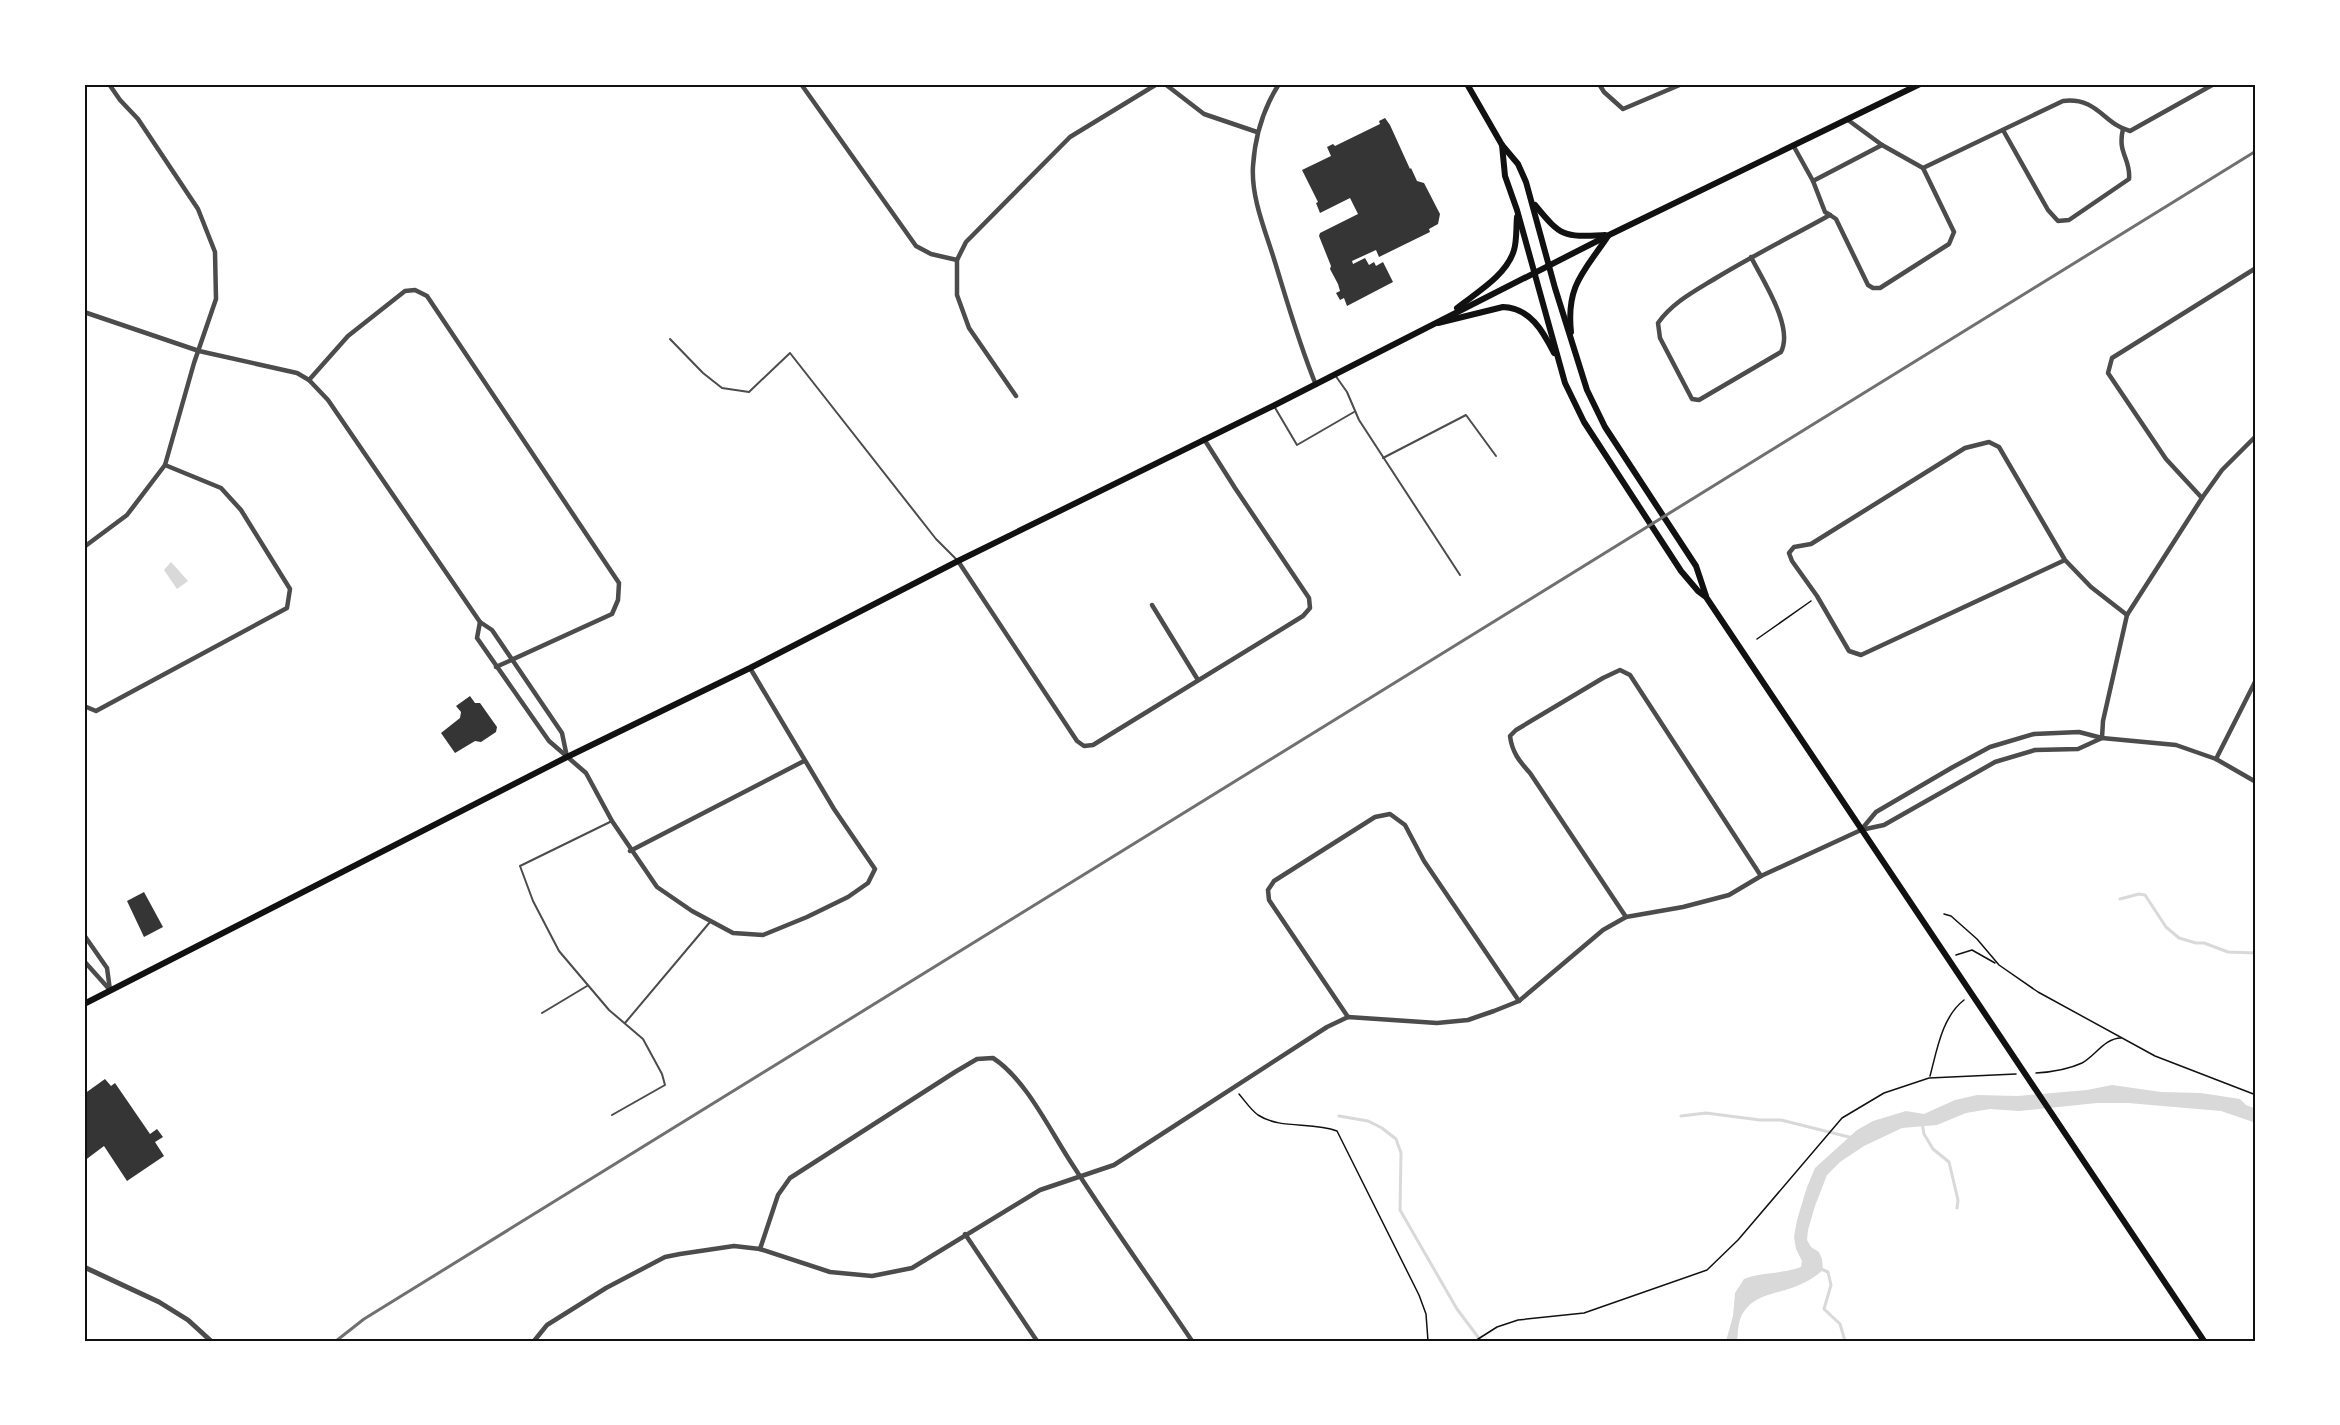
<svg xmlns="http://www.w3.org/2000/svg" width="2340" height="1425" font-family="Karla,sans-serif">
<style>
.water{fill:#d9d9d9}
.lines{fill:none;stroke-linecap:round;stroke-linejoin:round}
.stream{stroke:#d9d9d9;stroke-width:3}
.building{fill:#353535}
.path{stroke:#111;stroke-width:1.5}
.service{stroke:#4c4c4c;stroke-width:2}
.minor{stroke:#4c4c4c;stroke-width:4.5}
.tertiary{stroke:#4c4c4c;stroke-width:5}
.secondary{stroke:#111;stroke-width:6}
.rail{stroke:#707070;stroke-width:3}
.neatline{fill:none;stroke:#111;stroke-width:2}
</style>
<rect width="100%" height="100%" fill="#fff"/>
<g class="water">
<path d="M171 562 188 581 177 589 164 570Z"/>
<path d="M2112 1085 2161 1092 2201 1093 2240 1099 2246 1105 2256 1109V1123L2221 1111 2128 1103H2097L2019 1111 1990 1109 1966 1113 1937 1125 1902 1128 1864 1146 1840 1162 1827 1175 1815 1206 1808 1230 1807 1240 1811 1247 1819 1252 1822 1259 1823 1270C1814 1278 1805 1283 1794 1287 1774 1295 1752 1294 1741 1317 1738 1324 1738 1333 1737 1341H1726L1733 1316 1735 1293 1744 1279C1762 1272 1782 1274 1801 1267L1802 1261 1796 1249 1794 1237 1797 1220 1807 1187 1815 1168 1857 1130 1873 1121 1906 1111 1924 1114 1955 1100 1977 1095 2018 1096 2087 1090Z"/>
</g>
<g class="lines">
<g class="stream">
<path d="M2120 899 2139 894 2145 895 2166 927 2179 938 2196 943H2204L2228 952 2256 953"/>
<path d="M1339 1116 1368 1121 1382 1128 1396 1139 1401 1153 1400 1210 1457 1309 1481 1341"/>
<path d="M1681 1116 1706 1113 1760 1120H1781L1853 1138"/>
<path d="M1922 1123 1924 1134 1933 1149 1949 1162 1958 1200 1957 1208"/>
<path d="M1821 1269 1828 1272 1831 1285 1824 1309 1840 1324 1845 1341"/>
</g>
</g>
<g class="building">
<path d="M1385 118 1390 125 1410 169 1411 168 1417 181 1424 183 1440 214 1438 224 1429 229 1430 232 1379 257 1376 250 1352 261 1353 264 1365 258 1369 265 1374 262 1376 266 1383 262 1393 282 1347 306 1344 298 1340 300 1336 293 1340 291 1338 284 1330 269 1331 266 1319 236 1320 233 1358 214 1350 198 1320 213 1316 203 1318 202 1302 170 1331 156 1327 147 1333 144 1335 146 1380 124 1379 121Z"/>
<path d="M470 696 475 703H480L497 727 496 732 481 742 475 741 455 753 441 733 460 718 461 712 456 706Z"/>
<path d="M144 892 163 927 144 937 127 901Z"/>
<path d="M105 1079 111 1086 115 1083 150 1134 157 1129 163 1137 155 1142 164 1156 127 1181 104 1146 84 1161V1094Z"/>
</g>
<g class="lines">
<g class="path">
<path d="M1757 639 1811 601"/>
<path d="M1944 914 1951 916 1977 939 1999 965 2038 992 2155 1056 2256 1095"/>
<path d="M1956 955 1972 950 1995 963"/>
<path d="M2036 1073C2052 1072 2067 1070 2082 1063 2095 1056 2105 1038 2121 1038"/>
<path d="M1930 1076C1937 1050 1942 1017 1964 1000"/>
<path d="M1239 1094C1245 1101 1251 1110 1258 1115 1281 1130 1312 1121 1337 1131L1419 1295 1426 1314 1428 1341"/>
<path d="M1475 1341 1497 1327 1518 1320 1584 1313 1707 1270 1738 1240 1842 1118 1884 1093 1929 1078 2016 1074"/>
</g>
<g class="service">
<path d="M670 339 703 373 722 388 749 392 790 353 936 539 958 561"/>
<path d="M1335 375 1347 392 1359 420 1460 575"/>
<path d="M1274 406 1297 445 1354 412"/>
<path d="M1383 458 1466 415 1496 456"/>
<path d="M612 821 520 866 533 901 559 951 609 1010 643 1039 662 1074 665 1085 612 1115"/>
<path d="M542 1013 587 986"/>
<path d="M625 1023 710 922"/>
</g>
<g class="minor">
<path d="M801 84 916 246 931 254 957 260"/>
<path d="M1165 84 1204 114 1257 132"/>
<path d="M1279 84C1263 109 1255 136 1253 166 1251 197 1265 230 1274 259 1287 301 1299 344 1316 385"/>
<path d="M1599 84 1604 92 1623 109 1682 84"/>
<path d="M1848 120 1882 145 1923 168 2063 101C2098 97 2103 124 2130 131L2214 84"/>
<path d="M2003 130 2048 210 2058 221 2069 220 2129 179C2131 158 2117 154 2123 129"/>
<path d="M1813 181 1882 145"/>
<path d="M1830 215 1836 219 1868 285 1873 288H1880L1949 244 1954 232 1923 168"/>
<path d="M1751 257C1763 281 1794 327 1781 352L1699 400 1692 399 1660 338 1658 323C1673 302 1695 291 1716 278 1754 255 1792 236 1830 215L1825 212 1813 181 1793 145"/>
<path d="M84 312 199 351 297 373 309 380 328 400 480 622 492 630 562 733 567 757"/>
<path d="M309 380 348 336 405 291 415 290 427 296 619 583 618 600 612 614 496 667"/>
<path d="M1016 396 969 328 957 295V260L966 242 1070 137 1157 84"/>
<path d="M2202 498 2166 459 2108 373 2112 358 2256 268"/>
<path d="M84 547 127 515 165 465 194 363 216 299 215 252 198 209 138 119 120 100 109 84"/>
<path d="M2065 560 1861 655 1849 651 1817 596 1792 561 1789 553 1794 547 1811 544 1965 448 1989 442 1999 447 2065 560 2091 587 2127 615"/>
<path d="M958 561 1077 741 1084 746 1093 745 1303 616 1310 608 1309 598 1235 488 1204 439"/>
<path d="M1152 605 1198 680"/>
<path d="M480 622 477 638 549 741 586 773 612 821 657 887 692 911 733 933 763 935 807 917 848 897 868 883 875 869 834 809 750 668"/>
<path d="M84 706 96 711 287 608 290 589 241 510 221 488 165 465"/>
<path d="M2102 738 2103 721 2127 615 2202 498 2222 470 2256 436"/>
<path d="M2216 759 2256 680"/>
<path d="M1861 830 1876 812 1953 767 1990 747 2034 734 2079 732 2102 738 2176 745 2216 759 2256 782"/>
<path d="M630 851 804 761"/>
<path d="M1626 917 1530 773C1519 761 1512 752 1510 736L1516 730 1603 678 1620 670 1630 675 1761 876"/>
<path d="M84 935 107 968 110 990"/>
<path d="M84 961 110 990"/>
<path d="M1348 1017 1269 900 1268 890 1274 881 1375 817 1390 814 1405 825 1424 861 1519 1001"/>
<path d="M965 1234 1037 1341"/>
<path d="M760 1249 778 1195 790 1178 955 1072 977 1059 993 1058C1027 1080 1051 1133 1074 1167 1112 1226 1153 1283 1192 1341"/>
<path d="M534 1341 547 1325 606 1288 665 1257 680 1254 734 1246 760 1249 830 1272 872 1276 912 1268 1040 1190 1114 1165 1327 1027 1348 1017 1437 1023 1468 1020 1494 1011 1519 1001 1603 930 1626 917 1683 907 1729 895 1761 876 1861 830 1884 825 1995 762 2035 750 2078 749 2102 738"/>
</g>
<path class="tertiary" d="M84 1267 159 1302 188 1320 211 1341"/>
<g class="secondary">
<path d="M1467 84 1502 145 1518 164 1526 182 1555 288 1587 390 1605 427 1696 566 1706 596"/>
<path d="M1502 145 1505 176 1517 210 1565 383 1584 422 1681 571 1698 591 1706 597 2204 1341"/>
<path d="M1535 205C1562 238 1564 237 1605 235"/>
<path d="M1457 308C1476 293 1507 275 1514 250 1517 240 1516 228 1517 217"/>
<path d="M1438 323 1503 307C1530 308 1543 331 1554 353"/>
<path d="M1571 332C1566 285 1584 272 1608 236"/>
<path d="M84 1004 567 757 750 668 958 561 1273 406 1609 235 1920 84"/>
</g>
<path class="rail" d="M336 1341 364 1319C993 928 1625 541 2256 151"/>
</g>
<rect width="2340" height="1425" fill="none" stroke="#ffffff" stroke-width="171"/>
<rect x="86" y="86" width="2168" height="1254" class="neatline"/>
</svg>
